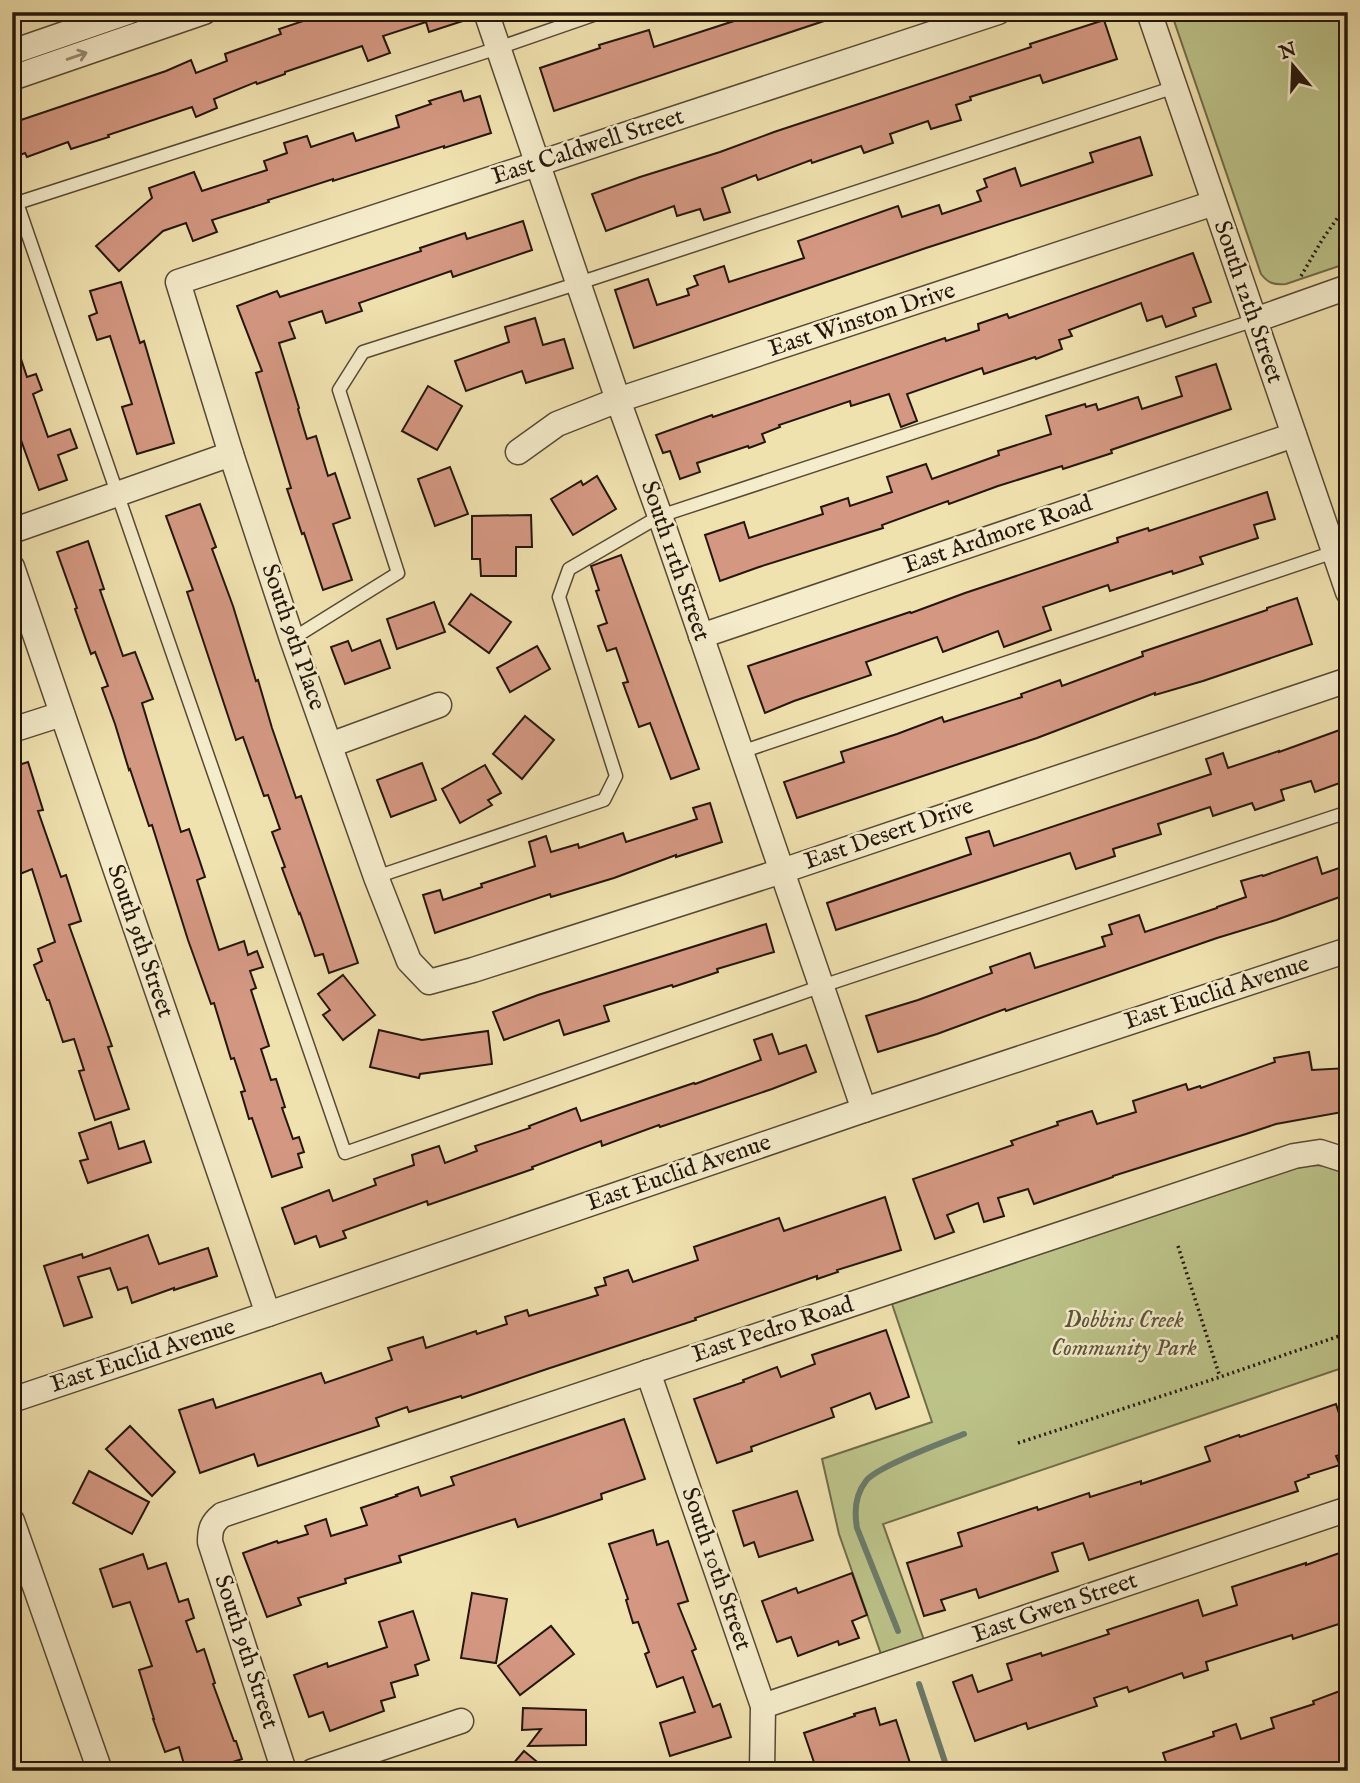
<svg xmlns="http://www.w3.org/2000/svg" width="1360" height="1783" font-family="'IM FELL English',serif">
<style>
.green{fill:#bcc389;stroke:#706c4a;stroke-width:2}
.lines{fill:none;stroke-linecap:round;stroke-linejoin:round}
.stream{stroke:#6b7b6a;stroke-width:6}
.building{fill:#d49882;stroke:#24160c;stroke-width:2}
.lane-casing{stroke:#574935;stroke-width:15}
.street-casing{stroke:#574935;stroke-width:27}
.path{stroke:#24160c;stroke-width:3.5;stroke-dasharray:2 3.5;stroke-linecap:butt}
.lane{stroke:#f5eccb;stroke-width:12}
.street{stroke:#f5eccb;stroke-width:24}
.oneway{stroke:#978c75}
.labels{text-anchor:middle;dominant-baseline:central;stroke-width:5;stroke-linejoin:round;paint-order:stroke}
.street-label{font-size:24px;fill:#24160c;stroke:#f5eccb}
.park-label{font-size:24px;font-style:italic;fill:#595338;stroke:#f5eccb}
</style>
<rect width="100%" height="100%" fill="#f0e2af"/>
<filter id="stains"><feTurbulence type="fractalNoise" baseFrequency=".00286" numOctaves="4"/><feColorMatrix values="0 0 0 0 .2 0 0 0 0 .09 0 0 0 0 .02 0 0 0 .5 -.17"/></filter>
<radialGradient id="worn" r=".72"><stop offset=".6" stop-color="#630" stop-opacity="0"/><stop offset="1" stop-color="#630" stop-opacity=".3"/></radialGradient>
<g class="green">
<path d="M1171 12H1348V263L1286 284C1273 285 1268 283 1261 274Z"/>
<path d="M1312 1165 1332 1166 1348 1171V1366L883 1524 924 1640 881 1654 839 1534 822 1459 932 1422 892 1304 1296 1168Z"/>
</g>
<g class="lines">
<g class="stream">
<path d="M898 1631 857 1528C854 1511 855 1495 866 1481 876 1467 944 1442 964 1434"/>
<path d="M919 1684 948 1771"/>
</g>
</g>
<g class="building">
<path d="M330 12H472V18L429 32 426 22 383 36 390 53 368 61 362 46 285 72V74L257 84 256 82 214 99 217 108 196 117 192 107 108 135 109 137 71 149 68 142 27 157 25 153 12 158V123L166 71 191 60 196 73 227 61 225 54 281 34 279 29Z"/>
<path d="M734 12H841L842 15 554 111 540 68 600 48 599 45 649 30 654 47 737 20Z"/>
<path d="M1104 20 1117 59 1043 83 1040 75 970 97 971 100 956 105 961 120 931 129 928 121 890 134 893 143 864 153 861 146 812 163 811 160 758 180 756 175 722 188 730 212 704 220 700 209 677 216 674 206 606 231 592 194 640 177 720 152 774 132 1031 47 1030 44Z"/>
<path d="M461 91 464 101 480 96 491 133 444 148V146L333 181V179L268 200 269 202 212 220 217 232 193 241 186 223 163 231 119 271 96 246 152 198 149 188 194 172 202 191 267 170 264 161 287 153 284 143 307 136 311 147 353 133 356 141 399 127 396 116 431 104 429 101Z"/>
<path d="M1140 137 1152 175 926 248 634 348 615 290 648 279 657 305 689 295 687 289 698 285 694 276 724 266 729 282 804 258 798 241 898 206 902 217 939 205 942 214 981 201 977 191 987 187 984 179 1015 168 1021 186 1093 162 1090 153Z"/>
<path d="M523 221 532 250 453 277 451 271 359 303 362 311 326 323 322 311 289 322 295 338 279 343 299 408 298 409 307 439 316 436 328 476 335 473 350 518 333 524 352 580 323 590 304 533 302 534 287 489 291 488 256 373 262 371 237 306 277 291 280 297 421 251 420 248 465 233 467 239Z"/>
<path d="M1193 253 1211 302 1193 308 1196 316 1166 327 1162 316 1147 321 1141 303 1069 330 1072 336 1059 340 1062 349 1036 359 1035 357 984 374 982 368 907 394 917 421 901 427 889 394 851 406 850 401 779 425 780 427 762 434 765 442 749 448 748 446 697 463 700 472 680 479 670 451 663 453 656 435 712 415 713 417 945 338 946 341 979 330 978 324 1007 314 1009 318Z"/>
<path d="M121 282 140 343 144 341 174 443 137 454 122 407 132 404 110 336 97 340 89 316 97 313 90 291Z"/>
<path d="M535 318 543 345 564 339 573 368 526 383 522 371 466 391 455 361 509 342 505 327Z"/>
<path d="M12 341H15L27 377 36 374 42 390 33 394 48 437 70 429 77 448 58 455 67 480 39 490 18 432 16 433 12 423Z"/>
<path d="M1216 364 1231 409 1111 450 1112 453 1063 469 1062 466 998 486 949 504 948 501 882 525 883 528 759 567 720 581 705 535 744 522 749 538 823 514 821 507 848 498 850 506 892 492 887 477 926 464 932 479 999 455 998 451 1051 434 1046 416 1085 404 1086 407 1096 404 1098 410 1138 397 1142 409 1182 396 1176 377Z"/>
<path d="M428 386 462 406 437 450 402 431Z"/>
<path d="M450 467 468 514 435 526 418 479Z"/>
<path d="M597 476 616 509 573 535 551 499 581 481 583 485Z"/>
<path d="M1267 492 1275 519 1254 525 1258 538 1200 557 1203 564 1173 574 1172 571 1110 591 1108 585 1043 607 1051 630 1004 647 998 631 943 652 937 637 866 662 871 675 794 701 765 713 748 666 910 612 911 613 965 593 1118 542 1117 538 1148 528 1149 531Z"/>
<path d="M200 504 216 547 212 549 233 606 256 681 258 680 272 728 296 798 301 796 358 963 329 973 323 954 315 956 300 913 299 914 282 868 285 867 272 832 280 829 268 795 264 796 243 737 236 740 187 592 193 590 166 516Z"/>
<path d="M531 515 532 547H516V576H481L480 559H472V516Z"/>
<path d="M88 541 104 589 100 590 123 656 135 652 153 699 142 703 181 832 189 829 205 877 197 880 219 950 244 941 248 955 257 951 263 967 250 971 256 988 251 990 269 1046 261 1049 271 1080 276 1079 285 1107 282 1108 293 1139 299 1137 304 1152 298 1154 302 1167 272 1177 252 1118 249 1119 241 1092 245 1091 234 1058 231 1059 214 1003 211 1004 188 940 152 825 149 826 130 769 129 770 115 724 102 688 108 686 95 652 91 654 75 609 77 608 57 552Z"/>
<path d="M621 555 699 769 671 779 650 723 639 727 623 683 628 682 616 648 607 651 598 626 607 623 596 591 599 590 591 566Z"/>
<path d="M471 594 511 622 489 653 449 624Z"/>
<path d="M1297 598 1312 644 1203 681 1155 695V693L1037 738 797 818 784 782 844 762 841 752 897 734 942 717 944 722 1022 697 1021 694 1060 680 1062 686 1143 656 1142 652 1267 610V608Z"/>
<path d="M434 602 445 632 397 649 387 619Z"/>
<path d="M380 640 390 668 345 684 331 647 348 641 352 651Z"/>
<path d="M537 646 550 669 510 692 497 668Z"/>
<path d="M525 716 554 740 522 779 493 754Z"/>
<path d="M1348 727V780L1315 792 1311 781 1281 790 1284 800 1255 810 1252 803 1213 816 1210 807 1158 824 1161 834 1113 849 1115 856 1076 869 1070 853 836 930 827 903 971 854 966 838 989 831 994 846 1211 774 1206 759 1223 753 1228 768 1279 751V752Z"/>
<path d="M28 762 43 810 38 811 61 877 66 875 81 921 69 925 112 1046 108 1047 129 1109 95 1120 79 1071 84 1070 74 1039 63 1042 49 1000H47L34 965 42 961 38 949 55 942 32 869 20 874 12 853V829L17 828 12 812V767Z"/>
<path d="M422 763 436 800 391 817 377 780Z"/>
<path d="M485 765 501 793 488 800 492 805 460 823 442 789Z"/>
<path d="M710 803 722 842 676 857V855L614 878 551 897 550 894 435 933 423 895 440 890 443 900 482 887 481 884 535 866 529 842 546 836 551 852 578 844 579 848 623 833 626 842 697 819 693 808Z"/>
<path d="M1317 857 1322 874 1348 865V894L1276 920 1217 938 1006 1011 1005 1009 937 1034 878 1052 866 1016 918 1000 992 973 990 967 1030 953 1035 968 1105 946 1102 937 1112 934 1109 925 1139 915 1145 932 1217 908V907L1246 897 1241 881 1262 875 1263 876Z"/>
<path d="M766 924 774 952 717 969 718 972 673 987 672 985 604 1006 609 1021 564 1035 559 1020 504 1040 493 1012 538 995Z"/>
<path d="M343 975 375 1015 343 1040 323 1015 330 1010 318 994Z"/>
<path d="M379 1030 422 1040 488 1031 492 1064 420 1074 419 1078 370 1067Z"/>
<path d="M772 1034 779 1054 806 1045 816 1072 772 1089 660 1127 659 1125 602 1146 601 1141 532 1167 533 1169 428 1205 427 1201 343 1231 346 1238 320 1247 316 1236 295 1244 282 1208 329 1190 333 1201 376 1185 374 1179 414 1165 412 1155 439 1146 445 1163 477 1151 475 1146 530 1128 529 1126 576 1108 581 1121 694 1083 695 1084 761 1060 754 1040Z"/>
<path d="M1309 1052 1312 1070 1348 1068V1111L1276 1124 1246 1134 1113 1176V1177L1034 1204 1028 1189 998 1198 1004 1216 984 1222 978 1203 947 1215 954 1232 935 1239 913 1179 1013 1145 1011 1141 1058 1125 1057 1122 1092 1111 1097 1124 1136 1112 1133 1101 1186 1084 1188 1090 1200 1086 1201 1088 1275 1062 1274 1058Z"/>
<path d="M111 1122 119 1149 144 1141 151 1162 88 1183 80 1161 88 1159 79 1133Z"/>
<path d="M885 1197 901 1250 837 1270 838 1272 817 1279V1276L695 1318 696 1320 547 1369 462 1398 461 1396 409 1412 407 1407 376 1418 379 1426 258 1466 254 1454 200 1473 179 1410 213 1399 216 1408 321 1373 325 1383 392 1360 388 1348 423 1337 426 1348 476 1331 477 1334 507 1324 505 1317 527 1310 529 1316 598 1295 595 1288 606 1285 604 1278 628 1270 633 1282 698 1260 694 1247 779 1218 784 1231Z"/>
<path d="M148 1235 159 1264 208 1248 217 1276 174 1290V1288L132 1303 127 1287 118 1290 110 1268 78 1277 92 1317 64 1326 44 1266 82 1254 83 1258Z"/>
<path d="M886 1330 909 1397 876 1409 870 1393 831 1408 834 1417 751 1447 752 1451 717 1463 694 1399 744 1382 743 1380 777 1367 781 1377 815 1364 812 1355Z"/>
<path d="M1336 1404 1348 1441V1452L1336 1456 1340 1465 1308 1475 1309 1477 1295 1482 1298 1491 1089 1560 1083 1543 1052 1553 1058 1571 979 1598 976 1589 941 1600 945 1610 924 1616 907 1563 962 1546 958 1533 1037 1507 1038 1510 1089 1493 1090 1497 1141 1481V1484L1210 1461 1205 1447 1239 1435 1240 1437Z"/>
<path d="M624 1419 645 1479 601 1494 602 1499 552 1516 518 1527 515 1519 399 1556 401 1562 345 1579 346 1583 298 1598 301 1605 267 1617 243 1553 277 1541 278 1543 308 1534 305 1526 326 1519 331 1536 367 1525 361 1508 397 1496 396 1495 418 1487 421 1496 454 1485 451 1477Z"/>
<path d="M130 1426 175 1472 152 1496 106 1449Z"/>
<path d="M89 1471 149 1502 132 1534 73 1503Z"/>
<path d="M797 1491 813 1540 759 1557 754 1542 744 1546 733 1511Z"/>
<path d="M653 1530 657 1545 668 1541 688 1601 678 1604 696 1649 692 1651 713 1707 720 1704 731 1737 670 1756 660 1723 695 1712 683 1677 657 1687 645 1654 649 1652 638 1622 633 1623 626 1600 628 1599 609 1544Z"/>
<path d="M1348 1550V1621L1293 1639 1292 1635 1206 1662 1208 1670 1184 1678 1182 1673 1129 1692 1127 1687 1094 1698 1097 1706 1028 1729 1026 1723 975 1741 953 1682 972 1675 978 1692 1012 1680 1007 1664 1041 1653 1042 1656 1109 1634 1107 1630 1198 1600 1203 1616 1237 1605 1232 1587 1306 1563V1565Z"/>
<path d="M143 1554 148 1569 166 1563 179 1602 188 1599 194 1618 186 1621 197 1652 204 1649 215 1683 213 1684 234 1741H236L242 1759 233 1762 236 1771H186L179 1747 165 1752 153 1719H154L139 1670 152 1666 130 1602 113 1607 100 1569Z"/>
<path d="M852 1573 867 1615 852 1621 859 1638 839 1645 838 1641 798 1656 791 1637 777 1642 762 1601 796 1588 798 1593Z"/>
<path d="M472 1593 507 1599 496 1663 461 1658Z"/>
<path d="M413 1611 429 1660 415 1665 418 1675 391 1683 395 1697 381 1701 384 1711 330 1731 323 1712 309 1717 294 1675 327 1663 328 1667 387 1647 379 1622Z"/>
<path d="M551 1626 574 1654 520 1695 498 1666Z"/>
<path d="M1348 1688V1763L1326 1771H1169L1163 1753 1214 1736 1213 1732 1236 1724 1241 1739 1274 1728 1271 1718 1314 1704 1313 1701Z"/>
<path d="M523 1708 586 1710V1745L528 1746 541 1729 522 1730Z"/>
<path d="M875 1708 880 1725 896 1720 910 1763 888 1771H817L804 1733 855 1716 854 1714Z"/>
<path d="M524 1751 548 1771H507Z"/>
</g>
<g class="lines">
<g class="lane-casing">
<g id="lane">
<path d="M602 12 498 48 17 203 345 1153 822 986 1348 812"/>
<path d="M292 639 398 573 339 390 363 352 579 283 1175 87"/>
<path d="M741 752 1334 552"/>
<path d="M376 877 604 800 616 776 559 597 569 569 660 516 1255 320"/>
</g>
</g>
<g class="street-casing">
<g id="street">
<path d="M486 12 618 400 660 516 864 1110"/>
<path d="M998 12 178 282 231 454 292 639 376 877 409 961 429 982 473 970 782 871 1348 680"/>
<path d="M1149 12 1348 592"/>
<path d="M12 52 128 12"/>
<path d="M12 78 204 12"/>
<path d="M1255 320 1348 287"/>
<path d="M518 452 557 424 618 400 1214 203"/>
<path d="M12 531 231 454"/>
<path d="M12 567 268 1314"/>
<path d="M701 636 1294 435"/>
<path d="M12 730 62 714"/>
<path d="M330 745 439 705"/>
<path d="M648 1372 763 1706 762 1771"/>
<path d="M12 1400 268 1314 864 1110 1348 950"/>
<path d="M12 1521 100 1771"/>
<path d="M763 1706 1348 1509"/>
<path d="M284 1771 210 1542C210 1529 212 1523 222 1515L1294 1156 1320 1152 1348 1161"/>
<path d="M313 1771 461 1721"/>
</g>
</g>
<g class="path">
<path d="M1301 276 1322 240 1348 203"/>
<path d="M1178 1246 1220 1377"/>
<path d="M1018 1443 1220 1377 1348 1333"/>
</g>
<use href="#lane" class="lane"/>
<use href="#street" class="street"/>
</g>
<defs><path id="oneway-shaft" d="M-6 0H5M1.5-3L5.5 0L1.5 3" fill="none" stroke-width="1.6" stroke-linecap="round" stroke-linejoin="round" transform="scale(1.75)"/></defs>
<use class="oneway" href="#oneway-shaft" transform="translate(77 56) rotate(-19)"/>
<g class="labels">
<g class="street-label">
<text transform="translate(588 147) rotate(-18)">East Caldwell Street</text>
<text transform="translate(1248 302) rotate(71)">South 12th Street</text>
<text transform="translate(862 320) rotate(-18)">East Winston Drive</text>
<text transform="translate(998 535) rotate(-19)">East Ardmore Road</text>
<text transform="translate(675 561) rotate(71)">South 11th Street</text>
<text transform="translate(293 637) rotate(71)">South 9th Place</text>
<text transform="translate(889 834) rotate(-19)">East Desert Drive</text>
<text transform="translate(140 941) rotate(71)">South 9th Street</text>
<text transform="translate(1217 993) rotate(-18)">East Euclid Avenue</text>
<text transform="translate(679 1173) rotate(-19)">East Euclid Avenue</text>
<text transform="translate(773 1330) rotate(-18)">East Pedro Road</text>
<text transform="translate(143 1356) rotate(-18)">East Euclid Avenue</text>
<text transform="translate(716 1569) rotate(71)">South 10th Street</text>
<text transform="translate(1055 1608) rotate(-19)">East Gwen Street</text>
<text transform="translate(246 1652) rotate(72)">South 9th Street</text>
</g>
<g class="park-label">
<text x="1124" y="1320">Dobbins Creek<tspan x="1124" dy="28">Community Park</tspan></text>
</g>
</g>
<rect width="1360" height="1783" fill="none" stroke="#f0e2af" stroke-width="42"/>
<rect x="14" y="14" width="1332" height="1755" fill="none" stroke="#24160c" stroke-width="3.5"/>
<rect x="21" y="21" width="1318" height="1741" fill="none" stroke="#24160c" stroke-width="2"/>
<g transform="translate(1293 66) rotate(341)" stroke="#f5eccb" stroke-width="5" paint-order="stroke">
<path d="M0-5L12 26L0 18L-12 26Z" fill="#24160c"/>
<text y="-10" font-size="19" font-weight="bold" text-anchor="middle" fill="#24160c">N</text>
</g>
<rect width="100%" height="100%" filter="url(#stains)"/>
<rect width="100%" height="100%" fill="url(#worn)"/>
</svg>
